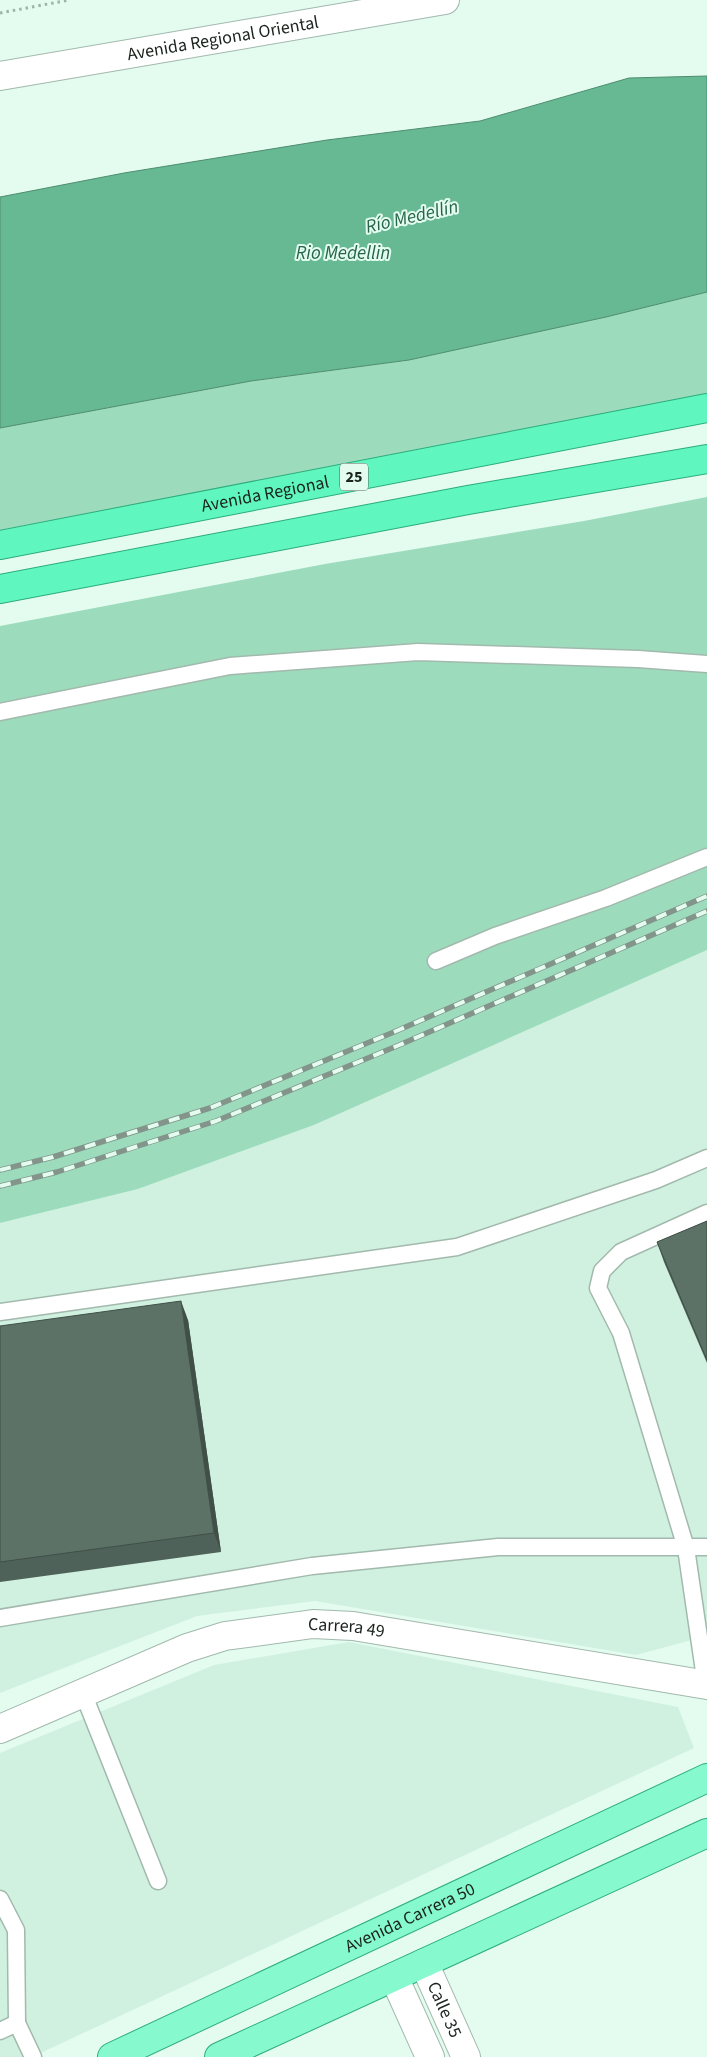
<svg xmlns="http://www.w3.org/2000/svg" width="707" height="2057" font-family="'Source Sans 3',sans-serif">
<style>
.built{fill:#d1f1e0}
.green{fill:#9cdcbc}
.water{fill:#66b992;stroke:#4f8c6f}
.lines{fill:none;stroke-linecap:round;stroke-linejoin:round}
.service-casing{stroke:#a2b9ad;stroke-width:19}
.minor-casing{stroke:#a2b9ad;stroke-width:30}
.secondary-casing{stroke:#a2b9ad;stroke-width:30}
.primary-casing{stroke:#2dac7c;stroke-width:30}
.trunk-casing{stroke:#2dac7c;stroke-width:30}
.path{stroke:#9fb3a8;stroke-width:3;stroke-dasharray:2.5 4;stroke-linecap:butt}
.service{stroke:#fff;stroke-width:16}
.minor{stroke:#fff;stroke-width:28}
.secondary{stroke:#fff;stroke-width:28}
.primary{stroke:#87f9cf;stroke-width:28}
.trunk{stroke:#5ff7bf;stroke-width:28}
.rail-casing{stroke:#83948b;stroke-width:5.5}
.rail{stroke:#e3fcef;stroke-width:4;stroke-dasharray:11;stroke-linecap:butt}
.wall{fill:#4f6259}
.shaded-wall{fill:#405048}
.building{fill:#5c7267;stroke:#405048}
.labels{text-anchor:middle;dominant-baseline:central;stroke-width:4;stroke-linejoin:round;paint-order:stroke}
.shield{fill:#e3fcef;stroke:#56645d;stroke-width:1}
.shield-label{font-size:16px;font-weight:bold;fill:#1a231e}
.street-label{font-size:18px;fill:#1a231e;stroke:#e3fcef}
.water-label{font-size:19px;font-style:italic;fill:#27654a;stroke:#e3fcef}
</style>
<rect width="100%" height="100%" fill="#e3fcef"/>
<g class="built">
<path d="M707 950V1636L636 1655 315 1601 197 1616 0 1693V1223L138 1189 314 1125Z"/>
<path d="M349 1642 678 1707 694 1748 32 2057H0V1753L214 1665Z"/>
</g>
<g class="green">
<path d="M707 292V395L0 530V428L251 381 409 360 606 317Z"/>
<path d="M707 497V950L314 1125 138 1189 0 1223V626L325 564 584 521Z"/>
</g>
<path class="water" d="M707 76V292L606 317 409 360 251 381 0 428V197L124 173 327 140 480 121 629 78Z"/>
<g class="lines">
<g class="service-casing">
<g id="service">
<path d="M0 712 230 666 418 652 638 659 707 664"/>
<path d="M436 961 495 936 606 898 707 857"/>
<path d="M0 1312 457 1247 656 1180 707 1158"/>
<path d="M0 1618 312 1566 498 1547H707"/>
<path d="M706 1685 686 1548 621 1333 598 1288 602 1271 621 1252 707 1213"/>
<path d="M83 1693 158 1881"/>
<path d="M0 1899 16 1930 17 2023"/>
<path d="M0 2031 17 2023 33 2057"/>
</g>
</g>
<g class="minor-casing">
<g id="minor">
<path id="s1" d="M0 1729 187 1648 225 1636 313 1624 353 1626 707 1685"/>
<path id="s2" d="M424 1963 466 2057"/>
<path d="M394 1977 430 2057"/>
</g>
</g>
<g class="secondary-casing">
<g id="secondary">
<path id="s3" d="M0 76 445 0"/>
</g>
</g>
<g class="primary-casing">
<g id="primary">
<path id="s4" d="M112 2057 707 1778"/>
<path d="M219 2057 707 1833"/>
</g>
</g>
<g class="trunk-casing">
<g id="trunk">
<path id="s5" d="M0 545 707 408"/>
<path d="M0 589 468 500 707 459"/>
</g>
</g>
<path class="path" d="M0 13 69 0"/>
<use href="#service" class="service"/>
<use href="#minor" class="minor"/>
<use href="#secondary" class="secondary"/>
<use href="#primary" class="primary"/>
<use href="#trunk" class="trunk"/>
<g class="rail-casing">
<g id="rail">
<path d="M0 1170 53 1157 210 1108 394 1032 707 896"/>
<path d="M0 1186 57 1172 216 1121 397 1046 707 911"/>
</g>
</g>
<use href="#rail" class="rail"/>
</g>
<g class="wall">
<path d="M707 1221V1363L664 1262 657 1242Z"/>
<path d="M188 1320 221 1552 0 1582V1326Z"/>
</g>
<path class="shaded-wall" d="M181 1301 188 1320 221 1552 214 1533Z"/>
<g class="building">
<path d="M707 1221V1360L657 1242Z"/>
<path d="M181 1301 214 1533 0 1562V1326Z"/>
</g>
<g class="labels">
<rect class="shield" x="340" y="463.5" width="28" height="27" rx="4"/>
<g class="shield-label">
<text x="354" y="477">25</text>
</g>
<g class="street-label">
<text stroke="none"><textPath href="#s3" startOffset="226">Avenida Regional Oriental</textPath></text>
<text stroke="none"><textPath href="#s5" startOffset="270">Avenida Regional</textPath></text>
<text stroke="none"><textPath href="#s1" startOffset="366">Carrera 49</textPath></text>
<text stroke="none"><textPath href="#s4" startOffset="329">Avenida Carrera 50</textPath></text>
<text stroke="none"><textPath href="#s2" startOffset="51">Calle 35</textPath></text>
</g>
<g class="water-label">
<text transform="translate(412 217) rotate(-13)">Río Medellín</text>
<text x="343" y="253">Rio Medellin</text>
</g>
</g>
</svg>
